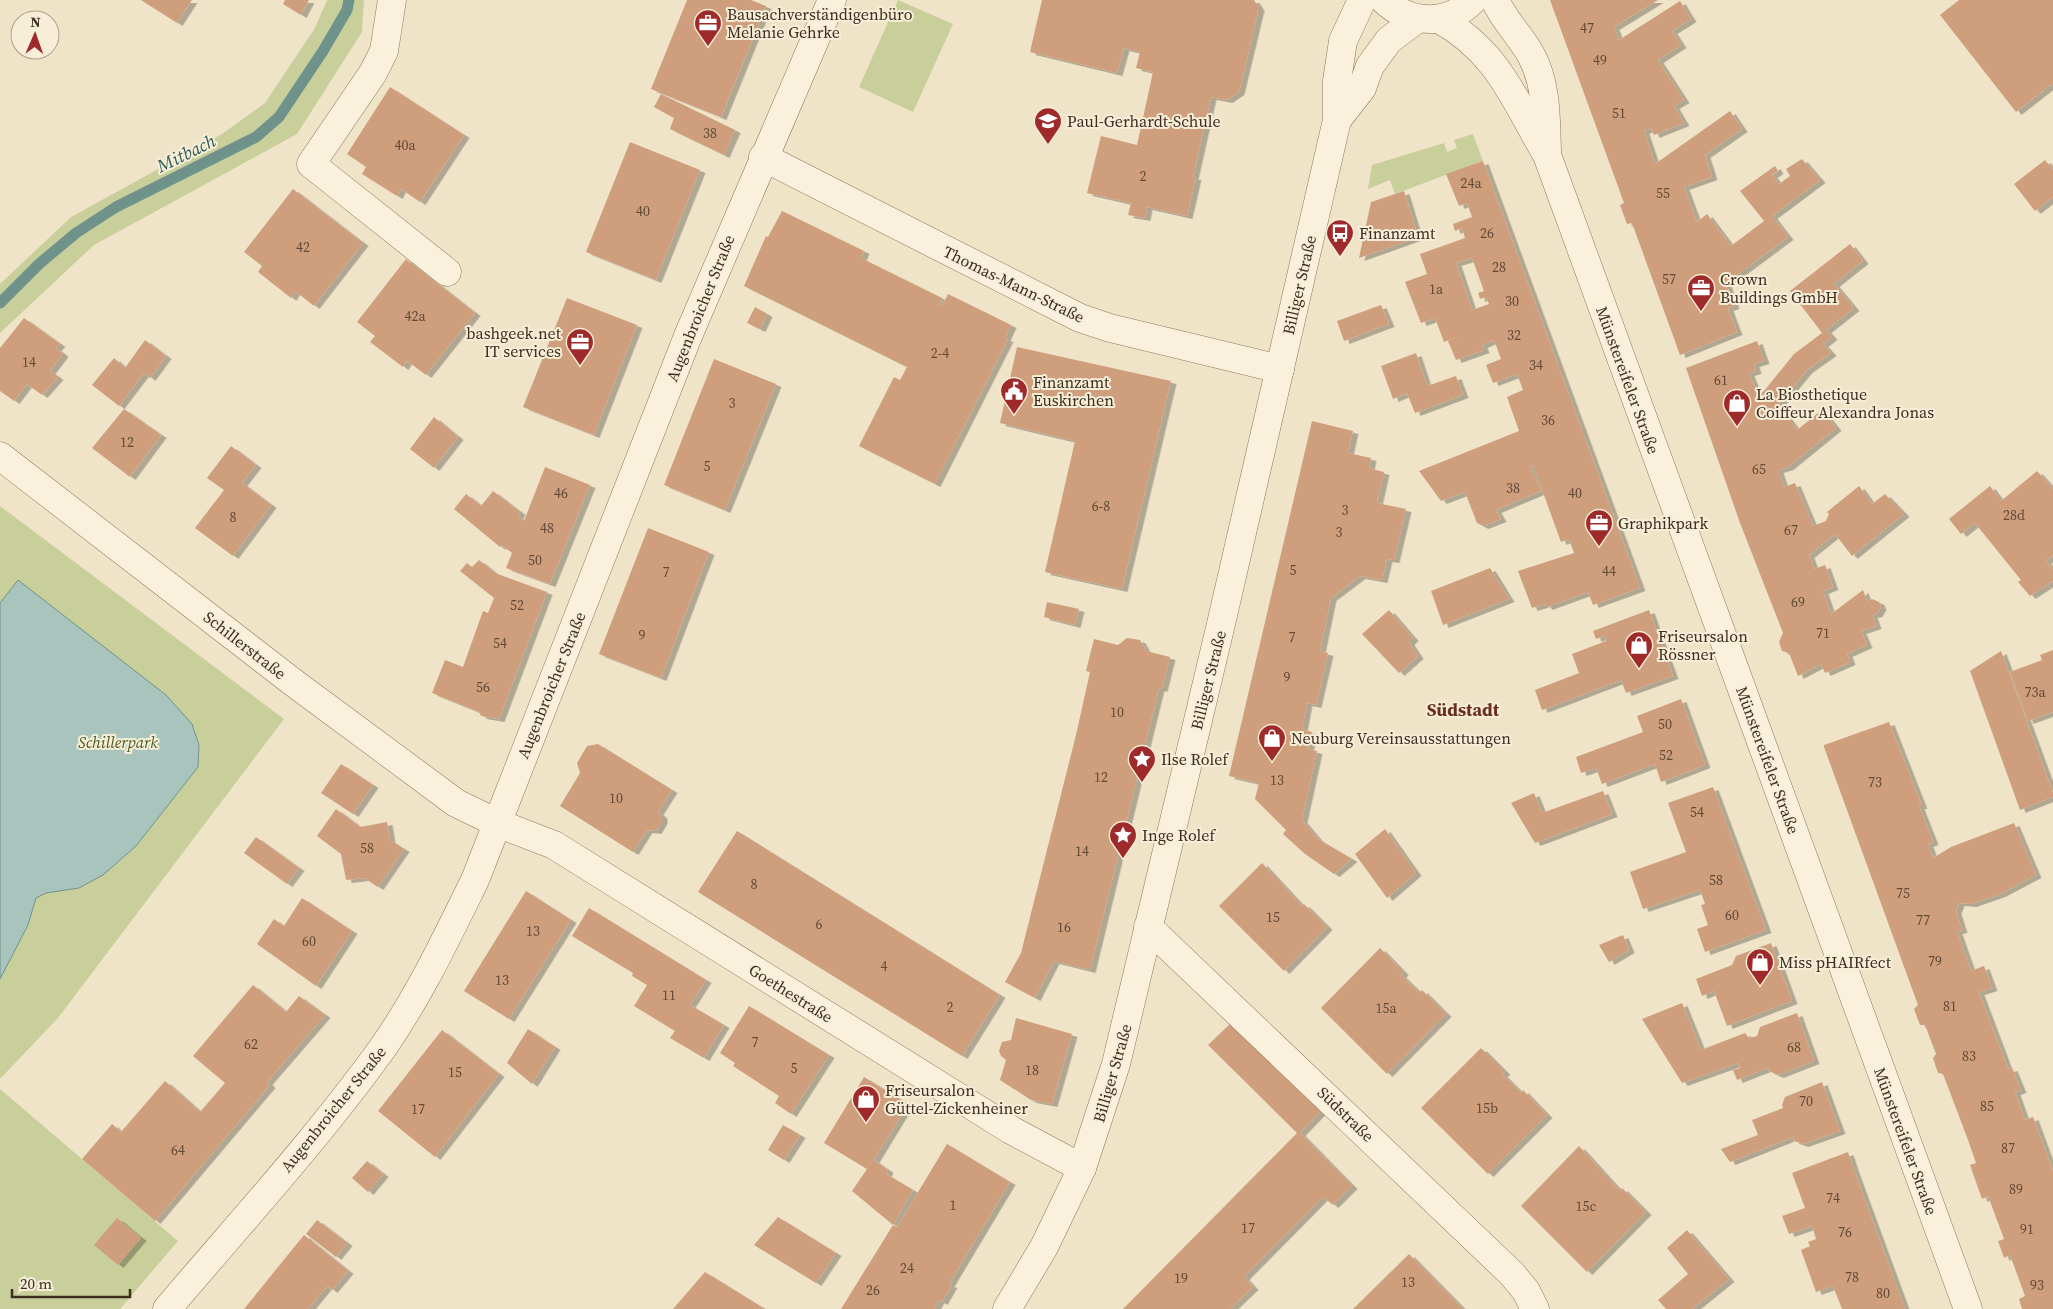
<svg xmlns="http://www.w3.org/2000/svg" width="2053" height="1309" font-family="'Source Serif 4',serif">
<style>
.green{fill:#c9cf9b}
.water{fill:#a9c4bc;stroke:#6f938a}
.lines{fill:none;stroke-linecap:round;stroke-linejoin:round}
.stream{stroke:#6f938a;stroke-width:11}
.building{fill:#cf9f7d;fill-rule:evenodd;filter:url(#shadow)}
.minor-casing{stroke:#8d765c;stroke-width:29}
.minor{stroke:#faf1dc;stroke-width:28}
.labels{text-anchor:middle;dominant-baseline:central;stroke-width:4;stroke-linejoin:round;paint-order:stroke}
.number-label{font-size:14px;fill:#624a37}
.poi-label{font-size:16px;fill:#3d2e20;stroke:#f7eed8;text-anchor:start}
.street-label{font-size:16px;fill:#3d2e20;stroke:#f7eed8}
.park-label{font-size:16px;font-style:italic;fill:#4d5a26;stroke:#f7eed8}
.water-label{font-size:18px;font-style:italic;fill:#2f5d5a;stroke:#f7eed8}
.neighbourhood-label{font-size:18px;font-weight:bold;fill:#6b2e1e;stroke:#f7eed8}
</style>
<defs>
<filter id="shadow"><feDropShadow dx="5.5" dy="3" stdDeviation="0" flood-color="#0004"/></filter>
</defs>
<rect width="100%" height="100%" fill="#f0e4c8"/>
<g class="green">
<path d="M327 0H364L362 32 297 134 94 245 0 333V284L71 217 222 134 265 103 315 28Z"/>
<path d="M898 0 953 24 913 112 859 87Z"/>
<path d="M1473 134 1483 161 1395 194 1390 180 1368 189 1372 165 1444 143 1447 152 1457 148 1454 140Z"/>
<path d="M0 506 284 719 58 1018 0 1079Z"/>
<path d="M0 1089 178 1241 120 1309H0Z"/>
</g>
<path class="water" d="M18 580 166 695 192 724 199 745 198 767 136 846 103 875 79 888 46 893 36 898 28 925 0 979V603Z"/>
<g class="lines">
<path class="stream" d="M0 303 39 264 76 233 116 207 256 137 279 117 323 51 347 10 349 0"/>
</g>
<g class="building">
<path d="M141 0H192L177 23Z"/>
<path d="M285 0H309L301 15 283 4Z"/>
<path d="M687 0H751L766 6 721 117 651 89Z"/>
<path d="M1042 0H1254L1259 8 1239 92 1227 100 1211 97 1193 177H1196L1187 216 1147 207 1145 218 1128 215 1131 203 1087 193 1101 136 1137 145 1153 72 1136 68 1140 52 1124 48 1117 73 1030 52Z"/>
<path d="M1550 0H1658L1614 27 1619 40 1680 1 1691 19 1672 31 1681 45 1658 60 1684 100 1674 106 1684 123 1654 135 1651 128 1644 131 1655 164 1730 111 1742 129 1705 155 1712 177 1684 187 1697 222 1707 214 1731 246 1764 221 1740 191 1775 166 1778 171 1772 175 1779 184 1790 176 1786 169 1802 159 1820 180 1772 216 1788 237 1726 283 1734 306 1728 308 1737 332 1680 355 1632 223 1627 224 1620 205 1624 203Z"/>
<path d="M1959 0H2053V83L2016 112 1940 15Z"/>
<path d="M390 87 464 135 420 202 401 189 397 196 362 174 366 167 347 154Z"/>
<path d="M661 94 735 130 724 155 670 129 674 118 654 107Z"/>
<path d="M630 142 700 170 656 280 586 252Z"/>
<path d="M2045 160 2053 170V197L2035 211 2014 184Z"/>
<path d="M1483 161 1640 588 1593 605 1588 592 1547 607 1545 604 1532 608 1518 571 1574 553 1569 539 1561 542 1533 465 1530 467 1541 491 1496 510 1501 519 1483 526 1477 523 1465 492 1441 501 1419 471 1519 431 1507 397 1523 390 1517 374 1493 383 1486 365 1501 359 1494 340 1482 345 1484 350 1456 360 1448 341 1461 335 1444 342 1435 318 1421 323 1405 282 1427 274 1420 254 1465 238 1462 228 1455 231 1453 224 1472 217 1467 203 1459 206 1446 174ZM1472 258 1484 291 1478 293 1480 299 1486 297 1489 304 1472 310 1456 263Z"/>
<path d="M293 189 363 243 314 306 295 291 291 298 258 272 262 266 244 252Z"/>
<path d="M1404 191 1418 237 1359 258 1371 202Z"/>
<path d="M782 211 864 251 861 258 942 298 939 305 942 306 948 294 1011 325 1005 338 1008 339 935 484 859 446 894 377 900 380 907 367 744 286 766 236 768 237Z"/>
<path d="M1850 244 1863 261 1834 284 1854 308 1826 330 1832 337 1823 344 1831 353 1807 370 1778 405 1797 430 1822 410 1836 428 1788 467 1778 470 1784 487 1795 483 1813 526 1826 521 1829 514 1827 512 1859 486 1872 504 1885 494 1904 514 1852 556 1835 534 1809 555 1814 569 1825 565 1833 587 1823 591 1831 614 1863 590 1867 601 1872 599 1879 602 1881 607 1877 614 1872 615 1876 626 1861 631 1867 645 1847 654 1850 662 1825 673 1821 664 1798 676 1789 653 1782 651 1779 642 1783 633 1740 523 1686 368 1757 341 1764 361 1754 364 1756 371 1749 373 1757 393 1764 391 1794 354 1822 333 1790 291Z"/>
<path d="M406 259 475 313 426 375 407 361 403 367 370 342 375 336 357 322Z"/>
<path d="M567 298 637 325 594 435 523 407Z"/>
<path d="M1381 305 1389 324 1344 341 1337 321Z"/>
<path d="M755 307 767 314 760 329 747 323Z"/>
<path d="M24 318 60 344 56 348 63 354 50 371 58 377 42 395 27 384 14 401 0 391V348Z"/>
<path d="M145 340 166 356 150 378 144 373 119 406 92 385 114 358 125 368Z"/>
<path d="M1017 347 1171 381 1122 589 1045 572 1075 441 1000 423Z"/>
<path d="M1416 353 1427 386 1456 376 1463 395 1415 413 1407 393 1393 399 1381 366Z"/>
<path d="M714 359 776 384 725 510 664 485Z"/>
<path d="M124 409 161 435 130 477 92 448Z"/>
<path d="M434 417 458 437 434 468 410 449Z"/>
<path d="M1312 421 1353 431 1348 453 1371 458 1369 468 1384 472 1377 503 1406 509 1394 560 1387 559 1382 580 1360 576 1331 598 1320 651 1328 653 1316 705 1307 703 1302 729 1312 732 1308 749 1317 751 1302 820 1318 839 1352 859 1334 874 1305 854 1283 834 1286 830 1255 799 1259 783 1229 776Z"/>
<path d="M231 446 256 465 242 483 271 505 233 556 195 528 224 490 207 478Z"/>
<path d="M545 467 590 485 550 584 506 568 512 553 502 545 500 547 454 509 466 494 481 506 493 491 520 512 518 516 524 521Z"/>
<path d="M2037 471 2053 489V555L2046 561 2053 569V581L2030 596 2018 582 2021 580 1975 523 1961 534 1949 519 1990 486 2001 501Z"/>
<path d="M648 528 709 552 661 678 599 654Z"/>
<path d="M479 560 495 573 547 592 499 719 481 716 479 712 432 693 445 660 463 667 483 611 488 613 494 598 460 571 467 563 472 567Z"/>
<path d="M1490 568 1509 599 1443 625 1431 591Z"/>
<path d="M1047 602 1079 609 1075 625 1044 617Z"/>
<path d="M1389 610 1413 638 1409 642 1418 656 1399 673 1362 634Z"/>
<path d="M1649 610 1673 676 1626 693 1621 680 1542 710 1535 690 1579 673 1572 654 1606 641 1604 636 1596 639 1593 631Z"/>
<path d="M1127 638 1140 640 1146 651 1170 657 1162 689 1159 688 1090 970 1054 961 1035 998 1005 982 1021 953 1076 735 1090 672 1086 671 1094 639 1118 645Z"/>
<path d="M2053 650V712L2028 721 2010 672 2042 660 2040 655Z"/>
<path d="M2001 651 2053 793V797L2020 810 1970 671Z"/>
<path d="M1681 699 1705 765 1661 782 1655 764 1602 784 1596 768 1581 773 1576 757 1643 732 1637 716Z"/>
<path d="M1889 722 1922 806H1919L1933 842 1928 844 1933 858 1951 847 2014 823 2036 875 2000 894 1971 904 1959 903 1956 911 1962 930 1957 931 1971 971 1984 966 1992 988 1979 992 2008 1069 2012 1068 2021 1090 2015 1092 2025 1120 2033 1117 2053 1171V1309H2022L2019 1299 2025 1296 2010 1255 2004 1258 1998 1241 2004 1239 1988 1196 1982 1199 1970 1165 1976 1163 1968 1140 1943 1074 1938 1073 1933 1058 1936 1054 1925 1025H1920L1914 1009 1918 1005 1824 747V745Z"/>
<path d="M598 744 672 790 658 812 662 816V821L656 831 647 830 633 852 560 806 580 773 577 763 587 746Z"/>
<path d="M341 764 373 785 353 814 321 793Z"/>
<path d="M1713 787 1766 930 1705 952 1697 929 1708 925 1701 905 1705 904 1700 890 1643 909 1630 872 1686 852 1668 803Z"/>
<path d="M1603 791 1612 814 1535 843 1511 803 1534 793 1542 813Z"/>
<path d="M336 809 360 827 387 822 390 840 404 849 378 887 364 878 346 880 341 854 317 836Z"/>
<path d="M1385 829 1416 873 1387 898 1355 854Z"/>
<path d="M737 831 1000 995 962 1056 698 892Z"/>
<path d="M256 837 299 868 287 884 244 853Z"/>
<path d="M1262 863 1302 906 1304 904 1327 927 1284 971 1219 906Z"/>
<path d="M526 891 571 920 509 1019 464 991Z"/>
<path d="M302 898 352 931 316 986 257 944 274 919 284 926Z"/>
<path d="M589 908 706 980 690 1005 724 1025 704 1058 670 1038 675 1031 634 1006 647 985 632 976 633 973 572 936Z"/>
<path d="M1623 935 1629 950 1609 962 1599 945Z"/>
<path d="M1771 943 1792 1001 1727 1026 1714 991 1702 996 1696 979 1732 965 1736 956Z"/>
<path d="M1380 948 1403 972 1401 975 1420 993 1422 990 1446 1014 1387 1074 1321 1008Z"/>
<path d="M253 985 286 1012 299 996 325 1015 267 1082 270 1085 155 1221 82 1159 112 1124 121 1132 165 1081 200 1112 225 1083 193 1056Z"/>
<path d="M1682 1003 1701 1050 1745 1033 1749 1038 1757 1036 1760 1027 1797 1013 1814 1061 1778 1075 1769 1071 1768 1068 1737 1080 1733 1070 1740 1068 1738 1063 1682 1083 1642 1019Z"/>
<path d="M749 1006 829 1055 791 1114 775 1103 779 1096 733 1066 735 1063 720 1053Z"/>
<path d="M1016 1018 1072 1034 1052 1104 1031 1100 1000 1080 1006 1060 1001 1056 999 1051 1002 1042 1011 1040Z"/>
<path d="M1233 1021 1322 1110 1300 1133 1352 1186 1333 1205 1323 1197 1244 1277 1253 1287 1230 1309H1123L1297 1133 1208 1045Z"/>
<path d="M528 1029 555 1047 532 1084 507 1063Z"/>
<path d="M442 1030 499 1074 435 1157 378 1111Z"/>
<path d="M1481 1048 1505 1072 1502 1074 1521 1093 1523 1090 1547 1115 1488 1174 1421 1108Z"/>
<path d="M864 1077 908 1104 874 1160 888 1170 886 1174 913 1190 893 1225 852 1191 867 1169 824 1143Z"/>
<path d="M1822 1082 1840 1131 1803 1144 1794 1141 1793 1137 1730 1162 1721 1149 1758 1135 1752 1120 1783 1108 1782 1105 1785 1097Z"/>
<path d="M783 1125 800 1135 784 1160 768 1150Z"/>
<path d="M947 1144 1010 1182 949 1284 952 1285 942 1302 939 1300 934 1309H841L893 1225 897 1227Z"/>
<path d="M1579 1146 1620 1191 1622 1188 1646 1212 1587 1272 1521 1206Z"/>
<path d="M1848 1152 1854 1170 1905 1309H1842L1833 1286 1816 1292 1801 1250 1810 1246 1808 1242 1816 1239 1812 1226 1789 1234 1782 1216 1805 1208 1792 1173Z"/>
<path d="M367 1161 383 1174 368 1192 352 1178Z"/>
<path d="M778 1217 836 1253 816 1283 754 1245Z"/>
<path d="M117 1218 141 1238 118 1265 94 1245Z"/>
<path d="M317 1220 347 1243 336 1257 306 1234Z"/>
<path d="M1687 1230 1729 1279 1692 1309H1666L1658 1300 1688 1274 1667 1248Z"/>
<path d="M304 1235 348 1271 332 1290 327 1286 308 1309H244Z"/>
<path d="M1409 1254 1463 1309H1353Z"/>
<path d="M705 1272 765 1309H673Z"/>
</g>
<g class="lines">
<g class="minor-casing">
<g id="minor">
<path d="M392 0 384 51 373 73 311 164 447 272"/>
<path d="M1384 0C1410 25 1448 26 1473 0"/>
<path d="M1495 0C1504 21 1521 36 1531 55 1547 84 1546 120 1547 151"/>
<path d="M1439 19C1499 52 1514 100 1547 155L1968 1309"/>
<path d="M1337 120 1362 88 1370 66 1389 40 1417 19"/>
<path d="M763 157 1080 318 1110 328 1280 369"/>
<path d="M0 456 294 683 456 803 497 823 554 845 1011 1130 1082 1168"/>
<path d="M1148 927 1512 1274 1526 1291 1535 1309"/>
<path d="M167 1309C240 1223 318 1138 384 1046 420 994 447 937 475 880L688 336 832 0"/>
<path d="M1007 1309 1044 1247 1082 1168 1116 1064 1221 624 1337 120V81L1343 41 1362 0"/>
</g>
</g>
<use href="#minor" class="minor"/>
</g>
<defs>
<g id="office-pin" transform="scale(1.4375)"><path d="M0 17L-7.5 6A9.5 9.5 0 1 1 7.5 6Z" fill="#9e2a2b" stroke="#f7eed8"/><path d="M-6-3h4V-5.5h4V-3h4V5H-6ZM-1-4.5V-3h2v-1.5ZM-6 0V1H6V0Z" fill="#fff"/></g>
<g id="school-pin" transform="scale(1.4375)"><path d="M0 17L-7.5 6A9.5 9.5 0 1 1 7.5 6Z" fill="#9e2a2b" stroke="#f7eed8"/><path d="M0-5L7-2L0 1L-7-2ZM-4 1L0 2.5L4 1V4Q0 6-4 4Z" fill="#fff"/></g>
<g id="bus-pin" transform="scale(1.4375)"><path d="M0 17L-7.5 6A9.5 9.5 0 1 1 7.5 6Z" fill="#9e2a2b" stroke="#f7eed8"/><path d="M-5-6H5V4H4V6H2V4H-2V6H-4V4H-5ZM-3.5-4V0h7V-4ZM-3.5 1.2v1.5H-2V1.2ZM2 1.2v1.5H3.5V1.2Z" fill="#fff"/></g>
<g id="civic-pin" transform="scale(1.4375)"><path d="M0 17L-7.5 6A9.5 9.5 0 1 1 7.5 6Z" fill="#9e2a2b" stroke="#f7eed8"/><path d="M-.6-6.5H3V-4.5H.6V-3L4-1V1h2V6H-6V1h2V-1L-.6-3ZM-1.2 2.5V6h2.4V2.5Z" fill="#fff"/></g>
<g id="shop-pin" transform="scale(1.4375)"><path d="M0 17L-7.5 6A9.5 9.5 0 1 1 7.5 6Z" fill="#9e2a2b" stroke="#f7eed8"/><path d="M-5-2.5h2.3a2.7 3.5 0 0 1 5.4 0H5L5.5 6h-11ZM-1.5-2.5h3a1.5 2.3 0 0 0-3 0Z" fill="#fff"/></g>
<g id="sight-pin" transform="scale(1.4375)"><path d="M0 17L-7.5 6A9.5 9.5 0 1 1 7.5 6Z" fill="#9e2a2b" stroke="#f7eed8"/><path d="M0-6L1.8-2.2L6-1.7L2.9 1.2L3.7 5.4L0 3.3L-3.7 5.4L-2.9 1.2L-6-1.7L-1.8-2.2Z" fill="#fff"/></g>
</defs>
<g fill-rule="evenodd">
<use href="#office-pin" x="708" y="23"/>
<use href="#school-pin" x="1048" y="121"/>
<use href="#bus-pin" x="1340" y="233"/>
<use href="#office-pin" x="1701" y="288"/>
<use href="#office-pin" x="580" y="342"/>
<use href="#civic-pin" x="1014" y="391"/>
<use href="#shop-pin" x="1737" y="403"/>
<use href="#office-pin" x="1599" y="523"/>
<use href="#shop-pin" x="1639" y="645"/>
<use href="#shop-pin" x="1272" y="738"/>
<use href="#sight-pin" x="1142" y="759"/>
<use href="#sight-pin" x="1123" y="835"/>
<use href="#shop-pin" x="1760" y="962"/>
<use href="#shop-pin" x="866" y="1099"/>
</g>
<g class="labels">
<g class="number-label">
<text x="1587" y="28">47</text>
<text x="1600" y="60">49</text>
<text x="1619" y="113">51</text>
<text x="710" y="133">38</text>
<text x="405" y="145">40a</text>
<text x="1143" y="176">2</text>
<text x="1471" y="183">24a</text>
<text x="1663" y="193">55</text>
<text x="643" y="211">40</text>
<text x="1487" y="233">26</text>
<text x="303" y="247">42</text>
<text x="1499" y="267">28</text>
<text x="1669" y="279">57</text>
<text x="1436" y="289">1a</text>
<text x="1512" y="301">30</text>
<text x="415" y="316">42a</text>
<text x="1514" y="335">32</text>
<text x="940" y="353">2-4</text>
<text x="29" y="362">14</text>
<text x="1536" y="365">34</text>
<text x="1721" y="380">61</text>
<text x="732" y="403">3</text>
<text x="1548" y="420">36</text>
<text x="127" y="442">12</text>
<text x="707" y="466">5</text>
<text x="1759" y="469">65</text>
<text x="1513" y="488">38</text>
<text x="561" y="493">46</text>
<text x="1575" y="493">40</text>
<text x="1101" y="506">6-8</text>
<text x="1345" y="510">3</text>
<text x="2014" y="515">28d</text>
<text x="233" y="517">8</text>
<text x="547" y="528">48</text>
<text x="1791" y="530">67</text>
<text x="1339" y="532">3</text>
<text x="535" y="560">50</text>
<text x="1293" y="570">5</text>
<text x="1609" y="571">44</text>
<text x="666" y="572">7</text>
<text x="1798" y="602">69</text>
<text x="517" y="605">52</text>
<text x="1823" y="633">71</text>
<text x="642" y="635">9</text>
<text x="1292" y="637">7</text>
<text x="500" y="643">54</text>
<text x="1287" y="677">9</text>
<text x="483" y="687">56</text>
<text x="2035" y="692">73a</text>
<text x="1117" y="712">10</text>
<text x="1665" y="724">50</text>
<text x="1666" y="755">52</text>
<text x="1101" y="777">12</text>
<text x="1277" y="780">13</text>
<text x="1875" y="782">73</text>
<text x="616" y="798">10</text>
<text x="1697" y="812">54</text>
<text x="367" y="848">58</text>
<text x="1082" y="851">14</text>
<text x="1716" y="880">58</text>
<text x="754" y="884">8</text>
<text x="1903" y="893">75</text>
<text x="1732" y="915">60</text>
<text x="1273" y="917">15</text>
<text x="1923" y="920">77</text>
<text x="819" y="924">6</text>
<text x="1064" y="927">16</text>
<text x="533" y="931">13</text>
<text x="309" y="941">60</text>
<text x="1935" y="961">79</text>
<text x="884" y="966">4</text>
<text x="502" y="980">13</text>
<text x="669" y="995">11</text>
<text x="1950" y="1006">81</text>
<text x="950" y="1007">2</text>
<text x="1386" y="1008">15a</text>
<text x="755" y="1042">7</text>
<text x="251" y="1044">62</text>
<text x="1794" y="1047">68</text>
<text x="1969" y="1056">83</text>
<text x="794" y="1068">5</text>
<text x="1032" y="1070">18</text>
<text x="455" y="1072">15</text>
<text x="1806" y="1101">70</text>
<text x="1987" y="1106">85</text>
<text x="1487" y="1108">15b</text>
<text x="418" y="1109">17</text>
<text x="2008" y="1148">87</text>
<text x="178" y="1150">64</text>
<text x="2016" y="1189">89</text>
<text x="1833" y="1198">74</text>
<text x="953" y="1205">1</text>
<text x="1586" y="1206">15c</text>
<text x="1248" y="1228">17</text>
<text x="2027" y="1229">91</text>
<text x="1845" y="1232">76</text>
<text x="907" y="1268">24</text>
<text x="1852" y="1277">78</text>
<text x="1181" y="1278">19</text>
<text x="1408" y="1282">13</text>
<text x="2037" y="1285">93</text>
<text x="873" y="1290">26</text>
<text x="1883" y="1293">80</text>
</g>
<g class="poi-label">
<text x="727" y="14">Bausachverständigenbüro<tspan x="727" dy="18">Melanie Gehrke</tspan></text>
<text x="1067" y="121">Paul-Gerhardt-Schule</text>
<text x="1359" y="233">Finanzamt</text>
<text x="1720" y="279">Crown<tspan x="1720" dy="18">Buildings GmbH</tspan></text>
<text x="561" y="333" text-anchor="end">bashgeek.net<tspan x="561" dy="18">IT services</tspan></text>
<text x="1033" y="382">Finanzamt<tspan x="1033" dy="18">Euskirchen</tspan></text>
<text x="1756" y="394">La Biosthetique<tspan x="1756" dy="18">Coiffeur Alexandra Jonas</tspan></text>
<text x="1618" y="523">Graphikpark</text>
<text x="1658" y="636">Friseursalon<tspan x="1658" dy="18">Rössner</tspan></text>
<text x="1291" y="738">Neuburg Vereinsausstattungen</text>
<text x="1161" y="759">Ilse Rolef</text>
<text x="1142" y="835">Inge Rolef</text>
<text x="1779" y="962">Miss pHAIRfect</text>
<text x="885" y="1090">Friseursalon<tspan x="885" dy="18">Güttel-Zickenheiner</tspan></text>
</g>
<g class="street-label">
<text transform="translate(1014 284) rotate(26)">Thomas-Mann-Straße</text>
<text transform="translate(1299 285) rotate(-77)">Billiger Straße</text>
<text transform="translate(700 308) rotate(-68)">Augenbroicher Straße</text>
<text transform="translate(1628 380) rotate(70)">Münstereifeler Straße</text>
<text transform="translate(245 645) rotate(38)">Schillerstraße</text>
<text transform="translate(1208 680) rotate(-76)">Billiger Straße</text>
<text transform="translate(551 685) rotate(-68)">Augenbroicher Straße</text>
<text transform="translate(1768 760) rotate(70)">Münstereifeler Straße</text>
<text transform="translate(791 993) rotate(32)">Goethestraße</text>
<text transform="translate(1112 1073) rotate(-74)">Billiger Straße</text>
<text transform="translate(333 1109) rotate(-51)">Augenbroicher Straße</text>
<text transform="translate(1346 1114) rotate(44)">Südstraße</text>
<text transform="translate(1906 1141) rotate(70)">Münstereifeler Straße</text>
</g>
<g class="park-label">
<text x="118" y="742">Schillerpark</text>
</g>
<g class="water-label">
<text transform="translate(186 153) rotate(-26)">Mitbach</text>
</g>
<g class="neighbourhood-label">
<text x="1463" y="709">Südstadt</text>
</g>
</g>
<g transform="translate(35 35) rotate(2)"><circle r="24" fill="#f7eed8" stroke="#ada18e"/>
<path d="M0-4L9 19L0 12L-9 19Z" fill="#9e2a2b"/>
<text y="-8" font-size="14" font-weight="bold" text-anchor="middle" fill="#3d2e20">N</text>
</g>
<path d="M12 1289v8h118v-8" fill="none" stroke="#3d2e20" stroke-width="2.5"/>
<text x="20" y="1289" font-size="15" fill="#3d2e20" stroke="#f7eed8" stroke-width="4" paint-order="stroke">20 m</text>
</svg>
